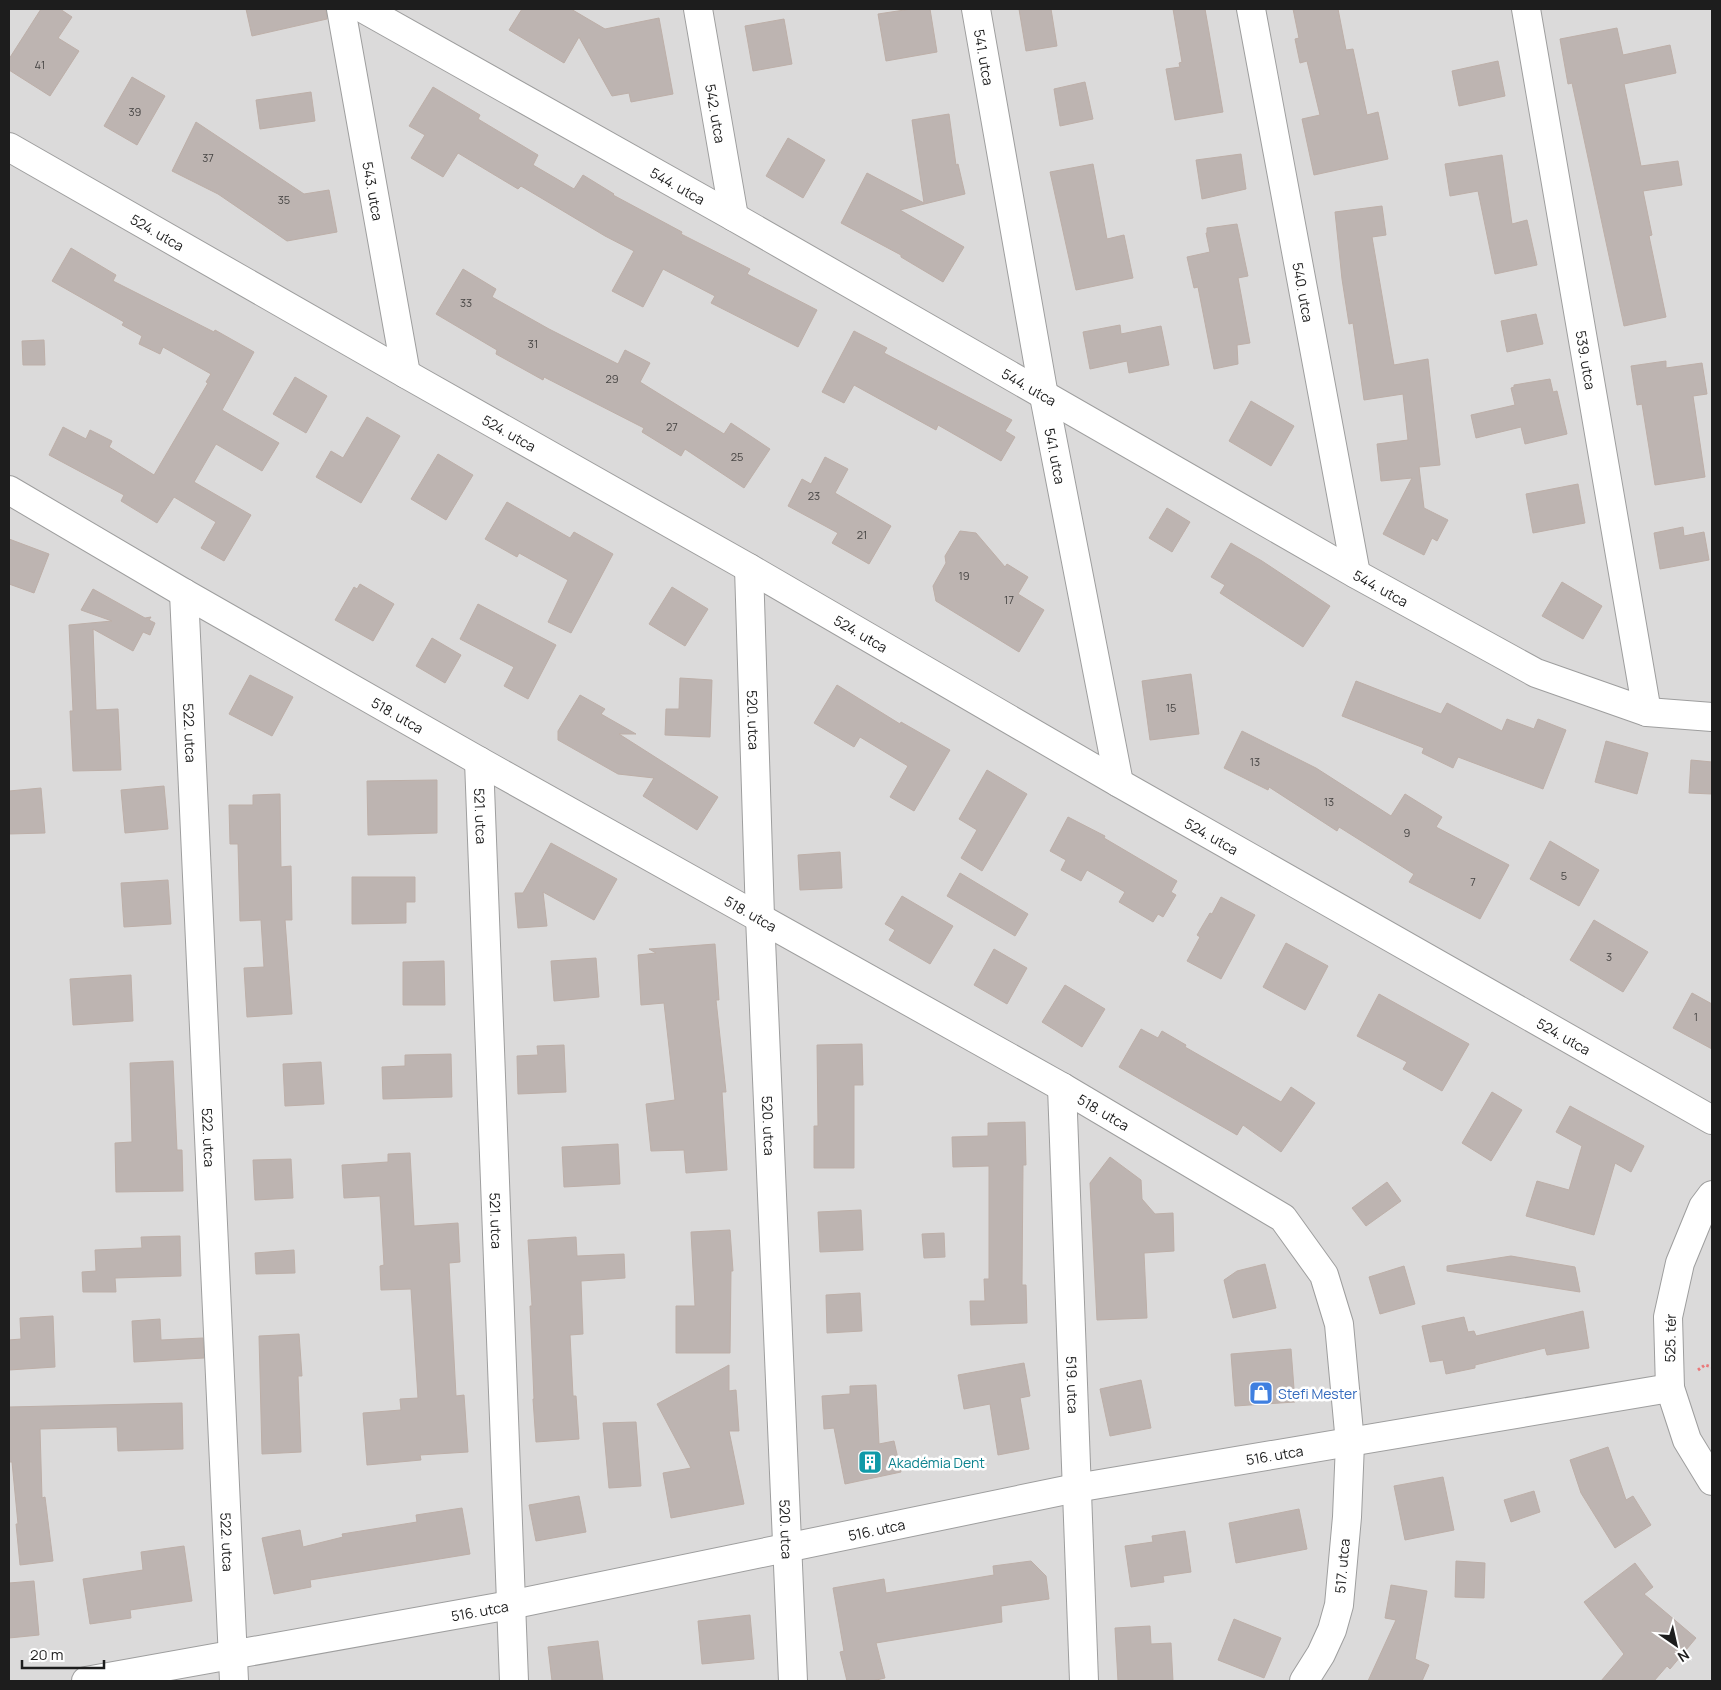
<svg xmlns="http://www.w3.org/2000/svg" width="1721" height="1690" font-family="Manrope,sans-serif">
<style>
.residential{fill:#dbdada}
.building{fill:#bdb4b1;stroke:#bdafa8}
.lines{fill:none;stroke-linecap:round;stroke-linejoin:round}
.minor-casing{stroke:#9e9e9e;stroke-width:30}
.path{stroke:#ea7879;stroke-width:3;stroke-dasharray:2.5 2.5;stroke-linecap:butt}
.minor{stroke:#fff;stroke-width:28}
.labels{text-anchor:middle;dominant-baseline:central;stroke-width:5;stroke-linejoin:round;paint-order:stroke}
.number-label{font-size:11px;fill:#454342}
.street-label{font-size:14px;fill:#1d1d1d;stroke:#fff}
.shop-label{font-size:14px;fill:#366cbe;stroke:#fff;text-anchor:start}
.culture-label{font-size:14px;fill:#0d838f;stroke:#fff;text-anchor:start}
</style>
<rect width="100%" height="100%" fill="#ede9e4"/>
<rect class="residential" x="9" y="9" width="1703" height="1672"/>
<g class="building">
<path d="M41 9H60L72 17 58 38 79 51 50 96 9 70V59Z"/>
<path d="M246 9H326L327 19 252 36Z"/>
<path d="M522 9H571L605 29 659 18 673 94 631 102 629 93 612 96 579 37 564 63 509 30Z"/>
<path d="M911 9H930L937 52 886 61 878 14Z"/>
<path d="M1019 9H1051L1057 46 1026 51Z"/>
<path d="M1173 9H1205L1223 112 1175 120 1166 69 1180 67 1179 63 1182 62Z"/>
<path d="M1293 9H1338L1346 50 1353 49 1367 115 1378 112 1388 159 1314 175 1302 119 1320 115 1307 61 1300 63 1295 39 1299 38Z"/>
<path d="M784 19 792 64 753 71 745 26Z"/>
<path d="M1617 28 1623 55 1670 45 1676 73 1624 84 1641 166 1678 161 1682 185 1643 191 1652 235 1649 236 1666 317 1624 326 1572 83 1568 84 1560 39Z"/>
<path d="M1498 61 1505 96 1459 106 1452 71Z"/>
<path d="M132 77 165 96 137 145 104 126Z"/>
<path d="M1085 82 1093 119 1060 126 1054 89Z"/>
<path d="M433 87 480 115 478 119 538 155 533 165 574 189 583 175 614 194 613 195 682 232 681 234 750 269 747 274 817 310 798 347 711 303 715 296 663 269 643 307 612 291 634 251 605 236 521 186 518 189 458 153 443 177 411 158 425 135 409 126Z"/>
<path d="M311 92 315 121 260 129 256 100Z"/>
<path d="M949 114 956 165 958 164 965 194 900 210 964 247 943 282 901 257V255L841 223 867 173 924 203 912 120Z"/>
<path d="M196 122 304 194 329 190 337 232 287 241 218 194 172 171Z"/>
<path d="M788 138 825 160 803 198 766 176Z"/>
<path d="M1241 154 1246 189 1202 199 1196 160Z"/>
<path d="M1502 155 1512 224 1527 220 1537 265 1495 274 1478 191 1450 196 1445 164Z"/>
<path d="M1093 164 1107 239 1124 235 1133 278 1076 290 1050 172Z"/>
<path d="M1382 206 1386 235 1372 237 1394 365 1428 359 1440 465 1419 467 1424 508 1448 520 1437 541 1432 538 1424 555 1383 534 1412 478 1381 481 1377 444 1408 440 1403 394 1364 400 1353 323 1349 324 1342 279 1335 212Z"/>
<path d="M1237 224 1248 276 1238 278 1250 343 1237 345 1238 364 1214 369 1198 287 1194 288 1187 257 1210 252 1206 233H1207V228Z"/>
<path d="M71 248 116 275 113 281 214 332 215 330 254 352 222 410 279 443 262 471 216 444 194 482 251 515 224 561 201 548 216 522 174 497 157 523 121 501 124 495 49 455 63 427 86 439 90 430 112 441 109 447 154 475 208 383 206 382 211 374 163 347 160 354 139 344 142 336 122 325 124 322 52 281Z"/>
<path d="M463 269 496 289 492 297 549 329 618 364 625 350 650 363 640 382 724 434 731 423 770 449 744 488 685 449 681 456 642 432 644 428 544 377 543 380 496 354 497 350 436 314Z"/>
<path d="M1536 314 1543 344 1507 352 1501 321Z"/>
<path d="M1120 325 1121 334 1161 326 1169 365 1129 373 1127 361 1090 369 1083 332Z"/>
<path d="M854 331 887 348 884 353 1012 420 1005 431 1015 437 1001 461 938 425 936 430 854 385 844 403 822 392Z"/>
<path d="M44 340 45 365H23L22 341Z"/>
<path d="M1666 361V368L1702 363 1707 394 1693 396 1705 477 1655 485 1642 404 1637 405 1631 366Z"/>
<path d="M295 377 327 396 306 433 273 414Z"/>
<path d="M1550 379 1553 392 1557 391 1567 434 1525 444 1521 427 1476 438 1471 415 1515 405 1511 388 1514 387V385Z"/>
<path d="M1251 401 1294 426 1271 466 1229 441Z"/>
<path d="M367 417 400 436 361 503 316 477 331 451 343 458Z"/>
<path d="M438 454 473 475 446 520 411 499Z"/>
<path d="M825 457 848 469 835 493 891 526 869 564 832 543 838 533 788 506 802 479 811 484Z"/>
<path d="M1578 484 1585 523 1533 533 1526 494Z"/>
<path d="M507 502 570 538 574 532 613 554 571 633 548 622 568 580 519 553 517 557 485 539Z"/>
<path d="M1167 508 1190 522 1172 552 1149 538Z"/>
<path d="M1683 527 1684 536 1704 532 1709 560 1660 569 1654 533Z"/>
<path d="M960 531 976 533 1005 567 1007 564 1028 577 1018 594 1044 610 1019 652 936 601 933 586 946 563 945 556Z"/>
<path d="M9 539 49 554 34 593 9 584Z"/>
<path d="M1231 543 1262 561 1330 606 1303 647 1220 593 1225 585 1211 577Z"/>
<path d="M1562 582 1602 606 1583 639 1542 616Z"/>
<path d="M360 584 394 604 373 641 335 620 354 587 357 589Z"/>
<path d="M672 587 708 609 685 646 649 624Z"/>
<path d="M93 589 145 618 151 617 149 620 155 623 150 635 143 632 133 651 93 629 96 710 118 709 121 770 73 771 70 711H73L69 625 112 621 81 610Z"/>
<path d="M478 604 556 645 528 699 504 686 514 667 460 639Z"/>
<path d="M432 638 461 655 445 683 416 666Z"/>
<path d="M1191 674 1199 734 1150 740 1142 681Z"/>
<path d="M250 675 293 697 272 736 229 714Z"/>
<path d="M680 678 712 680 710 737 665 735 666 709H679Z"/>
<path d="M1356 681 1441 714 1447 703 1502 731 1507 719 1534 729 1538 719 1566 730 1543 789 1458 757 1453 768 1422 753 1424 748 1342 716Z"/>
<path d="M837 685 900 724 901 722 950 750 914 811 890 797 908 766 860 737 854 747 814 723Z"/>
<path d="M580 695 605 709 601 714 636 734H619L718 797 697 830 643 796 654 778 618 774 558 740V731Z"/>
<path d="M1242 731 1316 768 1391 816 1405 794 1442 817 1436 827 1509 865 1480 919 1409 882 1414 874 1339 827 1337 831 1269 787 1268 790 1224 768Z"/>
<path d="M1606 741 1648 753 1637 794 1595 782Z"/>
<path d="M1691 760 1712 762V794L1689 793Z"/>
<path d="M987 770 1027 794 982 871 961 858 977 830 959 819Z"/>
<path d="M437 780V833L368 835 367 781Z"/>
<path d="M164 786 168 829 125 833 121 790Z"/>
<path d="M41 788 45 833 9 834V791Z"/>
<path d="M280 794 281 867 291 866 292 920H285L292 1014 247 1017 244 968 264 967 261 920 240 921 238 844H230L229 805H253V795Z"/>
<path d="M1068 817 1105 836 1104 838 1177 881 1171 892 1176 895 1163 917 1158 914 1153 922 1119 902 1125 892 1087 870 1081 881 1061 870 1066 860 1050 851Z"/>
<path d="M1550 841 1599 870 1579 906 1530 879Z"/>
<path d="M551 843 617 879 594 920 543 892 547 926 518 928 515 893H523Z"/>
<path d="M840 852 842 888 800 890 798 855Z"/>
<path d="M960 873 1028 914 1015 936 947 896Z"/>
<path d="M352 877H415V902H406V923L352 924Z"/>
<path d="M168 880 171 924 124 927 121 883Z"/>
<path d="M902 896 953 926 930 964 889 940 895 930 885 924Z"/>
<path d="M1221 897 1255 915 1221 979 1187 961 1200 937 1197 935 1210 913 1212 914Z"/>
<path d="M1594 920 1648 952 1623 992 1570 960Z"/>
<path d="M1286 943 1328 966 1305 1010 1263 987Z"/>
<path d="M715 944 719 1000H716L726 1092H722L727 1170 686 1173 684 1150 651 1151 646 1104 675 1100 664 1003 641 1005 638 955 656 953 649 949Z"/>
<path d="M994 949 1027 968 1007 1004 974 985Z"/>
<path d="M596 958 599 997 554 1001 551 961Z"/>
<path d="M444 961 445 1005H403V962Z"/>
<path d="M131 975 133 1021 73 1025 70 979Z"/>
<path d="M1065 985 1105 1009 1082 1047 1042 1022Z"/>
<path d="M1692 993 1712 1004V1049L1673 1028Z"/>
<path d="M1379 994 1469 1044 1442 1091 1403 1069 1407 1062 1357 1036Z"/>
<path d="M1141 1029 1158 1038 1162 1031 1186 1045 1185 1047 1281 1102 1291 1087 1315 1103 1281 1152 1243 1125 1237 1135 1119 1067Z"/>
<path d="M862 1044 863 1085H854V1168H814V1126H818L817 1045Z"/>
<path d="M564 1045 566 1092 518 1094 517 1056 538 1055 537 1046Z"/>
<path d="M451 1054 452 1097 383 1099 382 1067 405 1066V1055Z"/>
<path d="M173 1061 177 1150H182L183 1191 116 1192 115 1143 132 1142 130 1063Z"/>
<path d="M321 1062 324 1104 285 1106 283 1064Z"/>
<path d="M1492 1092 1522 1110 1491 1161 1462 1143Z"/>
<path d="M1570 1106 1644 1146 1631 1172 1615 1163 1594 1235 1526 1216 1537 1181 1569 1190 1582 1146 1556 1132Z"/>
<path d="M1025 1122 1026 1165H1023L1022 1285H1026L1027 1323 971 1325 970 1301H985L984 1279H989V1166L953 1167 952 1137 988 1136V1123Z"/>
<path d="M618 1144 620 1184 564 1187 562 1147Z"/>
<path d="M410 1153 414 1226 458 1223 460 1262 449 1263 456 1396 464 1395 468 1452 420 1455 421 1460 367 1465 363 1413 401 1410 400 1399 418 1398 411 1289 381 1290 380 1266 384 1265 380 1196 344 1198 342 1165 388 1162V1154Z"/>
<path d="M1110 1157 1141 1180 1142 1199 1155 1214 1173 1213 1174 1251 1144 1253 1147 1318 1097 1320 1090 1183Z"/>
<path d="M291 1159 293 1198 255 1200 253 1160Z"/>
<path d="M1387 1182 1401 1201 1366 1226 1352 1208Z"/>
<path d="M861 1210 863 1250 820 1252 818 1212Z"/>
<path d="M730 1230 733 1271H731L730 1353H676V1306H695L691 1232Z"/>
<path d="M944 1233 945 1257 924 1258 922 1234Z"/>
<path d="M180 1236 181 1276 115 1278 116 1292H83L82 1272 96 1271 95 1250 142 1248 141 1237Z"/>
<path d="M576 1237 577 1256 624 1254 625 1278 581 1281 583 1334 570 1335 573 1396H576L579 1439 536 1442 533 1399H534L530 1306H532L528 1240Z"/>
<path d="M294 1250 295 1273 256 1274 255 1253Z"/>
<path d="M1511 1256 1575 1267 1580 1292 1447 1271V1266Z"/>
<path d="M1265 1264 1276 1308 1233 1318 1224 1280 1237 1271Z"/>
<path d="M1404 1266 1415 1304 1380 1314 1369 1277Z"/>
<path d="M860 1293 862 1331 827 1333 826 1295Z"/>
<path d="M1583 1311 1589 1348 1547 1355 1545 1348 1475 1365V1368L1446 1374 1443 1360 1430 1362 1422 1326 1464 1317 1468 1332 1474 1331 1476 1336Z"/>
<path d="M53 1316 55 1367 9 1370V1340L21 1339 20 1318Z"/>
<path d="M160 1319 161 1340 203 1338 204 1358 134 1362 132 1321Z"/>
<path d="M299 1334 302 1376H298L301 1452 262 1454 259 1336Z"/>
<path d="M1291 1349 1295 1402 1235 1406 1231 1354Z"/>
<path d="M1024 1363 1030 1396 1020 1398 1029 1449 998 1455 990 1404 964 1409 958 1375Z"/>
<path d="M729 1365V1391L736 1390 739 1431H729L744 1504 671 1518 663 1473 691 1468 657 1404Z"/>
<path d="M1141 1380 1151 1428 1110 1436 1100 1389Z"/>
<path d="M876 1385 879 1444 894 1441 901 1472 845 1484 834 1428 824 1429 822 1396 850 1394V1386Z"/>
<path d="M182 1403 183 1449 118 1451 117 1427 40 1429 42 1498 45 1497 53 1561 20 1565 16 1524H18L12 1462H9V1407Z"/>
<path d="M636 1422 641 1486 609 1488 603 1423Z"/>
<path d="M1608 1447 1626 1500 1633 1496 1651 1525 1615 1548 1581 1493 1570 1460Z"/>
<path d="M1443 1477 1454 1530 1405 1540 1394 1486Z"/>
<path d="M1534 1491 1540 1512 1511 1522 1504 1500Z"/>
<path d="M579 1496 586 1532 536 1541 529 1505Z"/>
<path d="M462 1508 470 1554 310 1580 311 1587 274 1594 262 1538 300 1530 303 1547 343 1537 342 1534 417 1522 416 1515Z"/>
<path d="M1299 1509 1307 1549 1236 1563 1229 1523Z"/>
<path d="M1185 1531 1191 1572 1163 1576 1164 1582 1131 1587 1125 1546 1153 1542 1152 1536Z"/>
<path d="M184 1546 192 1601 130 1610 131 1618 90 1624 83 1579 143 1570 141 1552Z"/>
<path d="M1031 1561 1046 1576 1049 1599 1001 1606 1002 1622 876 1643 885 1678 872 1681H847L840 1652 844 1651 833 1588 884 1579 886 1593 994 1575 993 1566Z"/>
<path d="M1456 1561 1485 1563 1484 1598 1455 1597Z"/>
<path d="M1635 1563 1653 1587 1644 1594 1696 1638 1670 1669 1667 1666 1654 1681H1601L1624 1654 1584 1602Z"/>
<path d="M34 1581 39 1635 9 1638V1583Z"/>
<path d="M1391 1585 1427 1591 1415 1659 1429 1665 1422 1681H1368L1396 1620 1385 1618Z"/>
<path d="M750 1615 754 1659 702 1664 698 1621Z"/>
<path d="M1234 1619 1281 1638 1264 1678 1218 1660Z"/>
<path d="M1150 1626 1151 1644 1171 1643 1173 1681H1118L1115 1628Z"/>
<path d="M598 1641 603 1681H552L548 1647Z"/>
</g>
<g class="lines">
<g class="minor-casing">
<g id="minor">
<path id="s1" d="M341 9 406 374"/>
<path id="s2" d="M364 9 734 217 1356 574 1536 673 1647 712 1712 717"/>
<path id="s3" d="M698 9 734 217"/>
<path id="s4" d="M976 9 1044 396 1119 783"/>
<path id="s5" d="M1251 9 1356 574"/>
<path id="s6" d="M1526 9 1647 712"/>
<path id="s7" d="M9 147 406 374 749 568 1119 783 1712 1120"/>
<path id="s8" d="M9 490 184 593 479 761 1062 1087 1283 1218 1324 1275 1339 1324 1350 1443 1347 1517 1339 1605 1332 1630 1321 1654 1304 1681"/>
<path id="s9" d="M749 568 760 917 793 1681"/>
<path id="s10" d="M184 593 234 1681"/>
<path id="s11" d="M479 761 514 1681"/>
<path id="s12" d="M1062 1087 1084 1681"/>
<path d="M1712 1195 1703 1207 1680 1263 1668 1317 1670 1388 1687 1440 1712 1481"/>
<path id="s13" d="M86 1681 510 1605 1076 1488 1670 1388"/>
</g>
</g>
<path class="path" d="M1698 1370 1705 1365 1712 1367"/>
<use href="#minor" class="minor"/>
</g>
<defs>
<g id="shop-square" transform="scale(1.25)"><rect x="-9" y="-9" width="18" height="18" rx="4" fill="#3f7fe0" stroke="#fff"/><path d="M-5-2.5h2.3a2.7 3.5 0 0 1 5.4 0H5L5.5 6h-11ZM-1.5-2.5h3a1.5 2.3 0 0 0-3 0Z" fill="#fff"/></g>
<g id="building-square" transform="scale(1.25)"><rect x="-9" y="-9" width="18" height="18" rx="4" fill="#0f9aa8" stroke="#fff"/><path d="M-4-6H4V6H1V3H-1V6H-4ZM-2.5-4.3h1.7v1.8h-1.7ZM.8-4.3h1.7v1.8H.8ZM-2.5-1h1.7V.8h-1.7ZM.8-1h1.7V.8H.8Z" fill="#fff"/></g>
</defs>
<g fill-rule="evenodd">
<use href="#shop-square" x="1261" y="1393"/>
<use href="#building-square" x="870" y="1462"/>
</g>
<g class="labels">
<g class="number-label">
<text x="40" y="64">41</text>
<text x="135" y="111">39</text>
<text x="208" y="157">37</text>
<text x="284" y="199">35</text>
<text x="466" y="302">33</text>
<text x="533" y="343">31</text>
<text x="612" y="378">29</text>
<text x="672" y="426">27</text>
<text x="737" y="456">25</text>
<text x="814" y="495">23</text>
<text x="862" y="534">21</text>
<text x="964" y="575">19</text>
<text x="1009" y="599">17</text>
<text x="1171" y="707">15</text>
<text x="1255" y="761">13</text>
<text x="1329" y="801">13</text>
<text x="1407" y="832">9</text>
<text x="1564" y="875">5</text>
<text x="1473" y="881">7</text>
<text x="1609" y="956">3</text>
<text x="1696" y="1016">1</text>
</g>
<g class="street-label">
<text stroke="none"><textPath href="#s4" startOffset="49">541. utca</textPath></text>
<text stroke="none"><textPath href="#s3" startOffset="106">542. utca</textPath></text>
<text stroke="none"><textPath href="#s2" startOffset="360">544. utca</textPath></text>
<text stroke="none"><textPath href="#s1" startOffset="185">543. utca</textPath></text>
<text stroke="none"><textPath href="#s7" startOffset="171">524. utca</textPath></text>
<text stroke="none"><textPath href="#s5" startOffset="288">540. utca</textPath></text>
<text stroke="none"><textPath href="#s6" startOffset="356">539. utca</textPath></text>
<text stroke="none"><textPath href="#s2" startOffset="765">544. utca</textPath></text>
<text stroke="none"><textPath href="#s7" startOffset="576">524. utca</textPath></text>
<text stroke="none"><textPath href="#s4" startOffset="454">541. utca</textPath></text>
<text stroke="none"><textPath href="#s2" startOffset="1170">544. utca</textPath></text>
<text stroke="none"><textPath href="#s7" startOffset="981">524. utca</textPath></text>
<text stroke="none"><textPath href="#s8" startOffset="449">518. utca</textPath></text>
<text stroke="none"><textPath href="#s9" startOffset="152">520. utca</textPath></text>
<text stroke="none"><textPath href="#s10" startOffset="140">522. utca</textPath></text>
<text stroke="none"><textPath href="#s11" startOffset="55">521. utca</textPath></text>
<text stroke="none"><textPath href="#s7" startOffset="1386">524. utca</textPath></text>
<text stroke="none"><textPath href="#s8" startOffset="854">518. utca</textPath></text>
<text stroke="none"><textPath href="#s7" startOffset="1791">524. utca</textPath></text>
<text stroke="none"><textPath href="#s8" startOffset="1259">518. utca</textPath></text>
<text stroke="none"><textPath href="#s9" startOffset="558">520. utca</textPath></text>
<text stroke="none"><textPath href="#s10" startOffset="545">522. utca</textPath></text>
<text stroke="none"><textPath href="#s11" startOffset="460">521. utca</textPath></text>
<text transform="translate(1670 1338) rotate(-89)">525. tér</text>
<text stroke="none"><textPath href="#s12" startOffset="298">519. utca</textPath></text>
<text stroke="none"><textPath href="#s13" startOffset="1210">516. utca</textPath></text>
<text stroke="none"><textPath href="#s9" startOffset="962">520. utca</textPath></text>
<text stroke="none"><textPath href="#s13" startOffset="805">516. utca</textPath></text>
<text stroke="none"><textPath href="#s10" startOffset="950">522. utca</textPath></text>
<text transform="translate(1342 1566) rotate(-85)">517. utca</text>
<text stroke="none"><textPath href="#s13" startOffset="400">516. utca</textPath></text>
</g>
<g class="shop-label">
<text x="1278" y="1393">Stefi Mester</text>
</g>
<g class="culture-label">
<text x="888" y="1462">Akadémia Dent</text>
</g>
</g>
<rect width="1721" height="1690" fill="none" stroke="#1d1d1d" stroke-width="20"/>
<g transform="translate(1676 1645) rotate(146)" stroke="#ffffff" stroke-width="4" paint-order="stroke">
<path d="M0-4L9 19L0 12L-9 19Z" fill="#1d1d1d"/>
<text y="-8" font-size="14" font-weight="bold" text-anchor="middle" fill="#1d1d1d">N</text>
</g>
<path d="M22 1660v8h82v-8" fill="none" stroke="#1d1d1d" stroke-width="2.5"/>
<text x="30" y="1660" font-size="15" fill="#1d1d1d" stroke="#ffffff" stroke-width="4" paint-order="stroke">20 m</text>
</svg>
